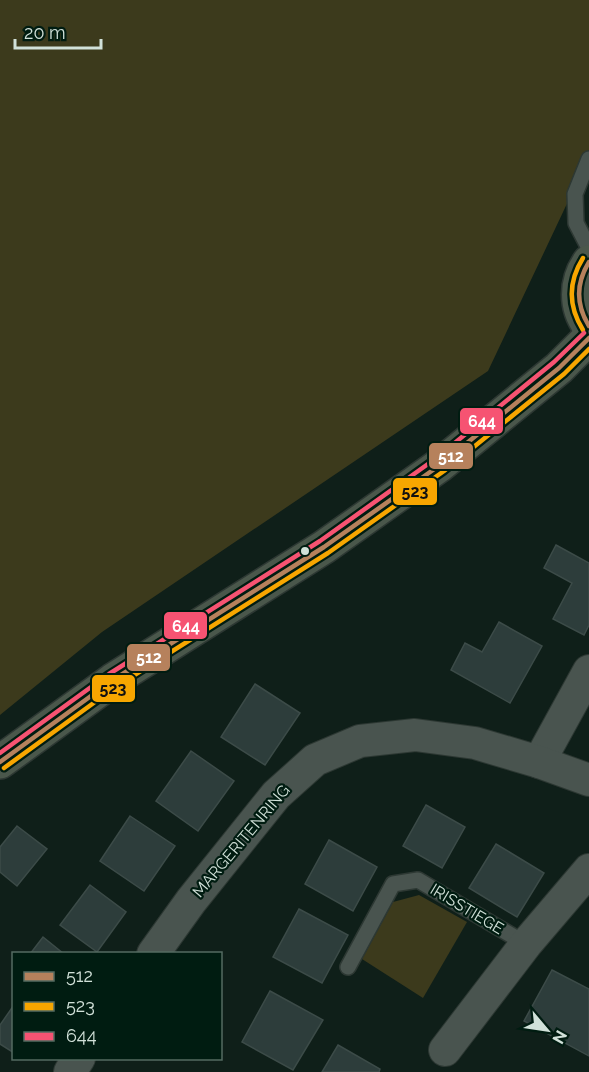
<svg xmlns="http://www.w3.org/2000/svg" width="589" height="1072" font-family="Raleway,sans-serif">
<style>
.green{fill:#3c3a1c}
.building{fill:#2d3d3b;stroke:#3c4b48;stroke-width:1.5}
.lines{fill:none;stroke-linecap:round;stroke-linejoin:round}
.lane-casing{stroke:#2d3833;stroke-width:18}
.street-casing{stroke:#2d3833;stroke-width:34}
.primary-casing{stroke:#2d3833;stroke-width:36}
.lane{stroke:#49544f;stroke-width:15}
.street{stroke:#49544f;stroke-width:32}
.primary{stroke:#4a574b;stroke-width:33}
.bus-1-casing{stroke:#001c11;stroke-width:9}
.bus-2-casing{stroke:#001c11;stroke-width:9}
.bus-3-casing{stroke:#001c11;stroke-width:9}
.bus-1{stroke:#b6815c;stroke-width:4.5}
.bus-2{stroke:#f7a600;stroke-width:4.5}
.bus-3{stroke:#f65372;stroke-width:4.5}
.bus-dot{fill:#d1e1d9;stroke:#001c11;stroke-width:2}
.labels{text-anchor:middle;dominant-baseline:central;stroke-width:4.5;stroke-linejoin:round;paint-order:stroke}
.street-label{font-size:16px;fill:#d1e1d9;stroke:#001c11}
.line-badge{stroke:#001c11;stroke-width:2}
.badge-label{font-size:16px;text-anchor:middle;font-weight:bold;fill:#fff}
.pale-badge-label{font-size:16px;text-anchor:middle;font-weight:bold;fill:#111}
</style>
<rect width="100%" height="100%" fill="#0f1f19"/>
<g class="green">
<path d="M0 0H589V157L488 371 102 632 0 715Z"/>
<path d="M419 895 467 922 423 998 362 959 393 902Z"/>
</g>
<g class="building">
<path d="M556 545 589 563V625L584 635 553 619 572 583 544 568Z"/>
<path d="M499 622 542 646 510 703 451 670 465 643 482 652Z"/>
<path d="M255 684 300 713 265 765 221 737Z"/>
<path d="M191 751 234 781 198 831 156 801Z"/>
<path d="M426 805 465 827 442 868 403 846Z"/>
<path d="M130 816 175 846 144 891 100 861Z"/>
<path d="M17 826 47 849 17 886 0 872V847Z"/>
<path d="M329 840 377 867 353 911 305 884Z"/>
<path d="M496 844 544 873 517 917 469 888Z"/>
<path d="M90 885 126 912 97 952 60 925Z"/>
<path d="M299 909 348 935 322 983 273 957Z"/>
<path d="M43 937 64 954H30Z"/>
<path d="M552 970 589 989V1056L524 1021Z"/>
<path d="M270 991 323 1020 293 1070 242 1042Z"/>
<path d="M14 1005V1053L0 1044V1025Z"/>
<path d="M338 1045 380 1069 379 1072H322Z"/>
</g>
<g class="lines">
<g class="lane-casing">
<g id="lane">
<path d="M589 159 575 194 576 223 589 248"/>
<path d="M348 967 393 884 418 880 526 944"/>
</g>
</g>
<g class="street-casing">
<g id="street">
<path d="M539 762 589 671"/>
<path d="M153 954 191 901 276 795 315 760 360 741 415 735 475 743 539 762 589 780"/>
<path d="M445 1050 526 944 589 870"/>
<path d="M70 1072 79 1058"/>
</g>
</g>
<g class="primary-casing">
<g id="primary">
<path d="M589 262C575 282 575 307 589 326"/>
<path d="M0 762 113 680 324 547 440 465 559 368 589 338"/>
</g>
</g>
<use href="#lane" class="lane"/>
<use href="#street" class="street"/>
<use href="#primary" class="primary"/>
<g class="bus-1-casing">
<g id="bus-1">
<path d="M589 262C576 283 576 305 589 326"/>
<path d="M0 762 113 680 324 547 440 465 559 368 589 338"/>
</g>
</g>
<g class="bus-2-casing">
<g id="bus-2">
<path d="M583 258C568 282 568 306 583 330"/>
<path d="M4 768 117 686 328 553 444 471 564 374 589 349"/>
</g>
</g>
<g class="bus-3-casing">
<path id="bus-3" d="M0 753 109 674 320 541 435 459 554 362 584 333"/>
</g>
<use href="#bus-1" class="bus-1"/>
<use href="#bus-2" class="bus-2"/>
<use href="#bus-3" class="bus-3"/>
</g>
<circle class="bus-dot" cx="305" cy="551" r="5"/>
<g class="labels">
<g class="street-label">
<text transform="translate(241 841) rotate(-50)">MARGERITENRING</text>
<text transform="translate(467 909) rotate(31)">IRISSTIEGE</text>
</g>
</g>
<g class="line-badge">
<rect x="459" y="407" width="45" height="28" rx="6" fill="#f65372"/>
<rect x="428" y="442" width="46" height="28" rx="6" fill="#b6815c"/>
<rect x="392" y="477" width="46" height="29" rx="6" fill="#f7a600"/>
<rect x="163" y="611" width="45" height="29" rx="6" fill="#f65372"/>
<rect x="126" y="643" width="45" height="29" rx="6" fill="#b6815c"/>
<rect x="91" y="674" width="45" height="29" rx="6" fill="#f7a600"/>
</g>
<g class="badge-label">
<text x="482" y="427">644</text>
<text x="451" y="462">512</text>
<text x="186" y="632">644</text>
<text x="149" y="663">512</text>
</g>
<g class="pale-badge-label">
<text x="415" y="497">523</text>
<text x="113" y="694">523</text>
</g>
<rect x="12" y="952" width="210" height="108" fill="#001c11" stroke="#546b61" stroke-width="1.5"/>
<rect x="24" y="972" width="30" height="9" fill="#b6815c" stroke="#546b61" stroke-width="1.5"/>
<text x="66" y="982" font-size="18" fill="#d1e1d9">512</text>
<rect x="24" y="1002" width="30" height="9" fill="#f7a600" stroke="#546b61" stroke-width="1.5"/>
<text x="66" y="1012" font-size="18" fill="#d1e1d9">523</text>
<rect x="24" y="1032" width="30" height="9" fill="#f65372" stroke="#546b61" stroke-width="1.5"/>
<text x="66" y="1042" font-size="18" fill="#d1e1d9">644</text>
<g transform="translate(547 1030) rotate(119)" stroke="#001c11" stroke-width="4.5" paint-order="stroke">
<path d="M0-4.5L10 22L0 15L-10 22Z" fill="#d1e1d9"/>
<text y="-9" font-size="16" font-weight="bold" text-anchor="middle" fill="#d1e1d9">N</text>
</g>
<path d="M15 39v9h86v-9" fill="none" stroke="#d1e1d9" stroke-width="3"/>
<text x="24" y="39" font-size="18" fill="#d1e1d9" stroke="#001c11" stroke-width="4.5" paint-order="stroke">20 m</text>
</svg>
